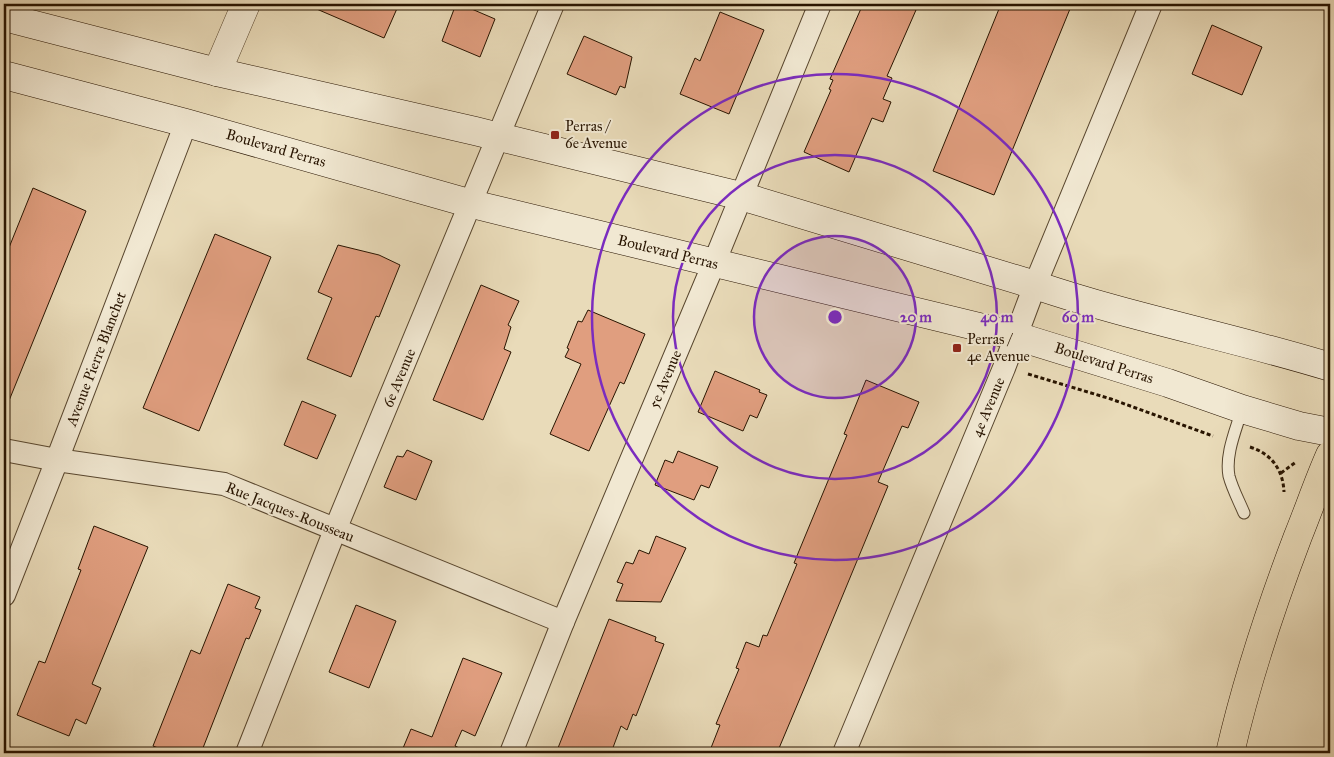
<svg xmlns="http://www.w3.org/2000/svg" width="1334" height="757" font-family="'IM FELL Great Primer',serif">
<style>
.building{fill:#e09e7f;stroke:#281400}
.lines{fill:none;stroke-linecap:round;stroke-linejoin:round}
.service-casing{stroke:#58462e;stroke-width:13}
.minor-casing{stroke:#58462e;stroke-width:24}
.tertiary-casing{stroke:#58462e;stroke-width:29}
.secondary-casing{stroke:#281400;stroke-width:29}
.motorway-casing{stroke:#281400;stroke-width:29}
.path{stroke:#281400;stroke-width:3;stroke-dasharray:4 2.5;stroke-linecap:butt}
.service{stroke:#f1e8d2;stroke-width:11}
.minor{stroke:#f1e8d2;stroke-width:22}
.tertiary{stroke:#f1e8d2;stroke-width:28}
.secondary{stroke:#f1e8d2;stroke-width:28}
.motorway{stroke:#e9dbb9;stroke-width:28}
.ring{fill:none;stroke:#7b2cbf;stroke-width:2.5}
.poi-dot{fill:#8f2418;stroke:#f1e8d2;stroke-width:2}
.labels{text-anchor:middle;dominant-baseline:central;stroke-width:4;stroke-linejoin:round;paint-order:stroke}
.poi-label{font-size:15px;fill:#281400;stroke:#f1e8d2;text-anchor:start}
.street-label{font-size:15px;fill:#281400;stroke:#f1e8d2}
.centre{fill:#7b2cbf;stroke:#f1e8d2;stroke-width:2.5}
.ring-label{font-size:15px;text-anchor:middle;font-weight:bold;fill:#7b2cbf;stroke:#f1e8d2;stroke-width:4;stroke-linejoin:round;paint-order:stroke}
</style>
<rect width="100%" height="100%" fill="#e9dbb9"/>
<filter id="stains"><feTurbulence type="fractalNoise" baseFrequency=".004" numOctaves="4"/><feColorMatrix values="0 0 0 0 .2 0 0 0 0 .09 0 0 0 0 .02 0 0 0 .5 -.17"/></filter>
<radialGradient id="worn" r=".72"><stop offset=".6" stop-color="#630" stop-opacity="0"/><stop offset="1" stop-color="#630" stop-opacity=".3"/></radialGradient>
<g class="building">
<path d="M305 4H399L384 38Z"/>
<path d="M456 4H460L495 19 480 57 442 41Z"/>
<path d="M863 4H900L916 10 887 76 892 78 883 99 891 102 883 122 872 118 849 172 804 152 831 90 829 89 833 80 830 79Z"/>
<path d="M1001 4H1072L994 195 933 171Z"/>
<path d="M720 12 764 30 729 114 680 94 695 58 700 61Z"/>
<path d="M1212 25 1262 47 1242 95 1192 74Z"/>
<path d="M584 36 632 57 625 88 620 86 616 95 567 74Z"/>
<path d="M33 188 86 211 4 413V260Z"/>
<path d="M215 234 271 257 199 431 143 408Z"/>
<path d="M338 245 379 255 400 265 379 317 376 316 351 377 307 359 332 298 318 292Z"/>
<path d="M481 285 519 301 508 325 511 327 504 349 511 352 483 420 433 400Z"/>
<path d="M588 310 645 334 624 384 620 382 589 451 550 434 581 364 565 357 569 349 567 348 578 321 582 322Z"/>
<path d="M715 371 760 390 759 392 767 395 757 418 750 415 743 431 698 412Z"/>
<path d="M866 380 919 402 908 428 902 426 878 482 888 486 806 684 777 753H709L720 725 716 724 739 669 736 668 746 642 759 647 763 635 767 636 797 564 794 563 847 435 844 434Z"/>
<path d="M302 401 336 415 317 459 284 445Z"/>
<path d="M407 450 432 461 416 500 384 487 397 456 403 457Z"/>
<path d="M678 451 718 467 709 488 701 485 694 500 655 485 665 460 673 463Z"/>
<path d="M94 526 148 547 92 684 101 688 86 724 76 719 69 736 17 715 39 661 45 663 81 570 78 569Z"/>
<path d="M656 536 686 548 661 602 616 601 623 584 617 582 626 562 633 564 639 550 649 554Z"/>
<path d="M228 584 260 597 255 608 261 610 249 639 246 638 201 753H171L153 746 191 650 200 654Z"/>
<path d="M356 605 396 621 369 688 329 672Z"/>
<path d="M609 619 656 637 655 641 664 644 636 716 633 714 627 730 621 726 611 753H556Z"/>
<path d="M463 658 502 673 475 736 462 730 455 746 470 753H401L411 729 432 737Z"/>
</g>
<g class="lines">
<g class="service-casing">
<path id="service" d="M1242 409C1236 430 1225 454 1229 476 1232 488 1239 501 1244 513"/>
</g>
<g class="minor-casing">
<g id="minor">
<path d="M4 450 57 460 224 484 563 622"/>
<path d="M4 595 57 460 186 123"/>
<path d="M247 753 335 530 553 4"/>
<path d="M511 753 563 622 714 263 820 4"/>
<path d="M844 753 1004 368 1035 285 1151 4"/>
</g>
</g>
<g class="tertiary-casing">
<path id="tertiary" d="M217 72 246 4"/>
</g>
<g class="secondary-casing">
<g id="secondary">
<path d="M4 17 217 72 475 131 741 196 1035 285C1132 318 1233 337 1330 367"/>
<path d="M4 75 186 123 472 204 1016 336 1168 383 1242 409 1299 426 1330 432"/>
</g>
</g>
<g class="motorway-casing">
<path id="motorway" d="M1230 753C1247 679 1271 607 1298 536 1309 509 1318 482 1330 455"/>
</g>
<g class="path">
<path d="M1028 374 1111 399 1213 436"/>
<path d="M1250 447C1272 454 1283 470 1284 492"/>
<path d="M1281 473 1296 462"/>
</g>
<use href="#service" class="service"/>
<use href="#minor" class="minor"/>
<use href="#tertiary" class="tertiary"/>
<use href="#secondary" class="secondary"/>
<use href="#motorway" class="motorway"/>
</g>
<circle cx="835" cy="317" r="81" fill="#7b2cbf" fill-opacity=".12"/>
<g class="ring">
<circle cx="835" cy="317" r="81"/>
<circle cx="835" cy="317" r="162"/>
<circle cx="835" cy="317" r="243"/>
</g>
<g class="poi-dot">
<rect x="550" y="130" width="10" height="10" rx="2.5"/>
<rect x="952" y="343" width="10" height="10" rx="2.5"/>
</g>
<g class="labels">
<g class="poi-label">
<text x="565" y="126">Perras /<tspan x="565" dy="17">6e Avenue</tspan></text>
<text x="967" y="339">Perras /<tspan x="967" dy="17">4e Avenue</tspan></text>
</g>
<g class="street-label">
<text transform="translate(276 148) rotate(16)">Boulevard Perras</text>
<text transform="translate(668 252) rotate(14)">Boulevard Perras</text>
<text transform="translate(96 359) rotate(-69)">Avenue Pierre Blanchet</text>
<text transform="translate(1104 363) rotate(18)">Boulevard Perras</text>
<text transform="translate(399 378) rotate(-67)">6e Avenue</text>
<text transform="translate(665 379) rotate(-67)">5e Avenue</text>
<text transform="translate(988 407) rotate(-67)">4e Avenue</text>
<text transform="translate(290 512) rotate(22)">Rue Jacques-Rousseau</text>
</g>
</g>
<circle cx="835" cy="317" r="8" class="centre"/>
<g class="ring-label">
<text x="916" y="322">20 m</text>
<text x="997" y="322">40 m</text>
<text x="1078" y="322">60 m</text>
</g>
<rect width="1334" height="757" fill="none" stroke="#e9dbb9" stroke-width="20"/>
<rect x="5" y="5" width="1324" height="747" fill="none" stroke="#281400" stroke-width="2.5"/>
<rect x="10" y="10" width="1314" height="737" fill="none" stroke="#281400"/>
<rect width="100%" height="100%" filter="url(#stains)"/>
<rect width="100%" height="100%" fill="url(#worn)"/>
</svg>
